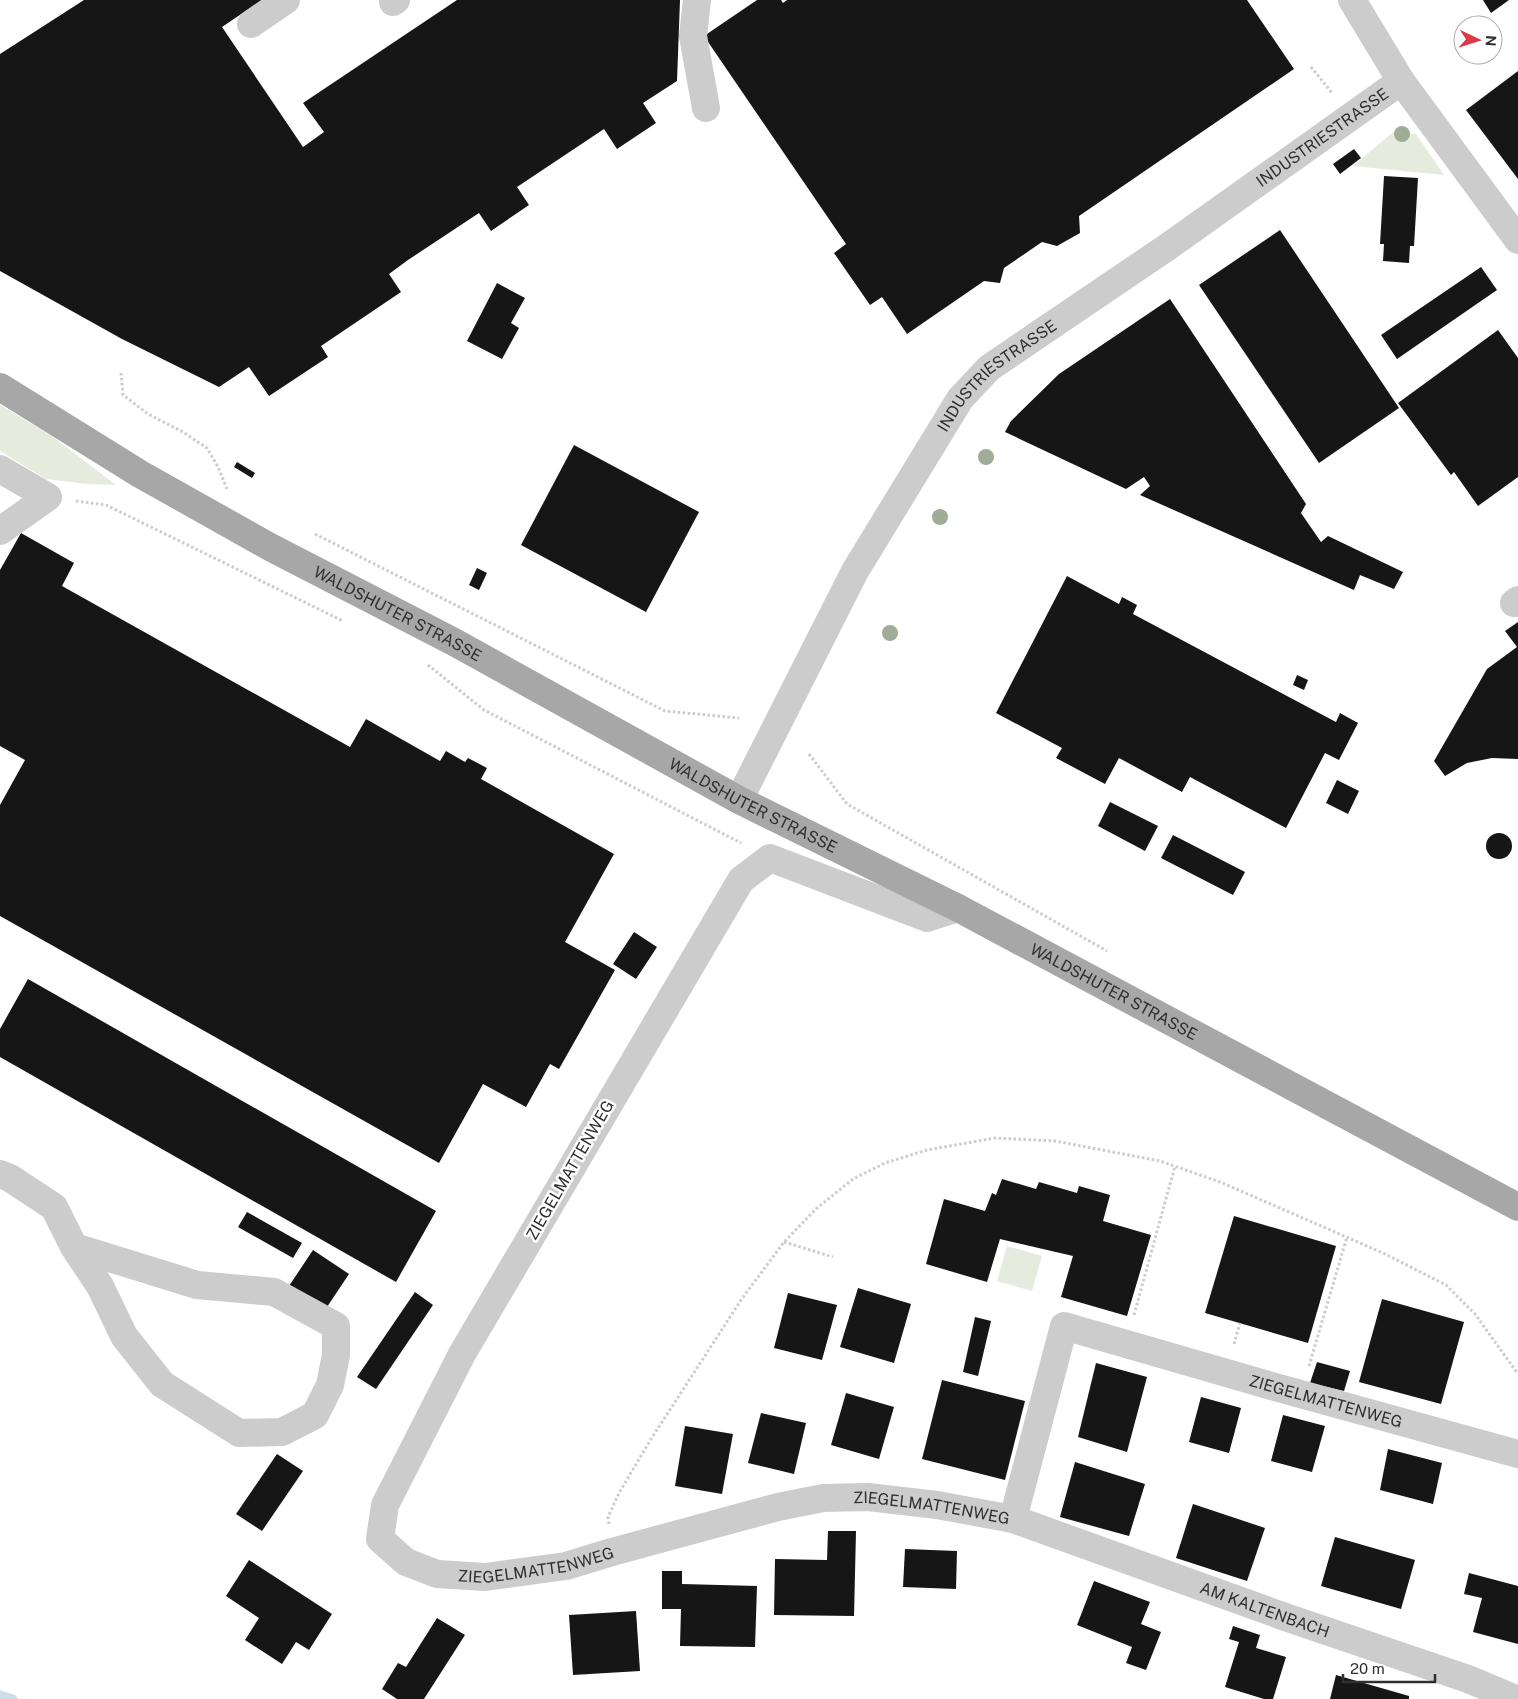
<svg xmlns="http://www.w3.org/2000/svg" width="1518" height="1699" font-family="'Public Sans',sans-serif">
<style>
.green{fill:#e5ebdd}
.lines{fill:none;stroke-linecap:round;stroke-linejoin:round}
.stream{stroke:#cadeea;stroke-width:9}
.building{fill:#161616}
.path{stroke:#ccc;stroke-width:3;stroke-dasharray:2.5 2.5;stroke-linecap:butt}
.minor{stroke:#ccc;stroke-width:28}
.major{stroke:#a7a7a7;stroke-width:28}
.tree{fill:#a0ac95}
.labels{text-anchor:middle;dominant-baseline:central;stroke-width:5;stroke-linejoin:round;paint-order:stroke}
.street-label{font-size:16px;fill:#2f2f2f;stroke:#fff}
</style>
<rect width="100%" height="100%" fill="#fff"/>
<g class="green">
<path d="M1393 132 1416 134 1444 175 1353 166Z"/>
<path d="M0 405 53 437 116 485 87 484 46 479 0 451Z"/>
<path d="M1007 1246 1042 1256 1032 1291 997 1281Z"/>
</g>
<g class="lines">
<path class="stream" d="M0 1695 13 1699"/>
</g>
<g class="building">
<path d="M84 0H262L222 27 303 147 324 132 303 103 457 0H680L677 81 643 103 656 123 617 149 604 129 517 187 529 205 491 231 479 213 408 260 389 274 401 292 321 346 328 357 269 396 249 367 219 387 122 339 0 271V54Z"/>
<path d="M757 0H781L783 3 787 0H1247L1294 69 1079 216 1080 233 1057 246 1042 242 1004 268 1000 283 984 281 907 334 882 297 870 305 834 253 846 244 704 36Z"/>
<path d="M1483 0H1509L1491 13Z"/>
<path d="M1518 71V179L1466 110Z"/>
<path d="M1354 149 1361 158 1340 174 1333 164Z"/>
<path d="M1384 176 1418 178 1414 246H1410L1409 263 1383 261 1384 244H1380Z"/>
<path d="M1280 230 1399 408 1319 463 1199 285Z"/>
<path d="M1481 267 1497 290 1397 359 1381 335Z"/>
<path d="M497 283 525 298 511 323 519 328 502 359 467 341Z"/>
<path d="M1170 299 1306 504 1301 513 1321 542 1328 536 1403 572 1394 589 1360 575 1354 590 1140 495 1150 486 1144 477 1126 489 1005 432 1011 421 1059 374Z"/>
<path d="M1498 330 1518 358V477L1478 506 1454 472 1451 475 1398 403Z"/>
<path d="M574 445 699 512 646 612 521 545Z"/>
<path d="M237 462 255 473 252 478 234 467Z"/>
<path d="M21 533 74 563 62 586 350 747 366 719 440 761 446 751 465 762 468 758 487 768 481 779 614 854 565 942 615 970 559 1069 550 1064 526 1107 483 1084 439 1163 0 916V805L25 760 0 746V570Z"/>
<path d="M477 568 487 573 479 590 469 585Z"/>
<path d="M1067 576 1119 604 1122 597 1137 605 1133 614 1336 722 1340 713 1358 723 1339 760 1325 753 1286 828 1190 777 1182 792 1119 758 1105 784 1056 758 1062 748 996 713Z"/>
<path d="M1518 622V759L1492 758 1467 763 1445 776 1434 761 1487 669 1517 647 1505 631Z"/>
<path d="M1297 675 1308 680 1304 690 1293 685Z"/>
<path d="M1337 780 1359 791 1348 814 1326 803Z"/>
<path d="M1110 802 1158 826 1145 851 1098 826Z"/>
<circle cx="1499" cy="846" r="13"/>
<path d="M1173 835 1245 872 1233 895 1161 858Z"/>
<path d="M634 932 657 947 636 979 613 964Z"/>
<path d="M28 979 436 1211 396 1282 0 1057V1029Z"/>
<path d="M1002 1179 1036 1189 1039 1182 1077 1193 1079 1186 1110 1195 1103 1221 1151 1235 1127 1316 1061 1297 1073 1256 1000 1239 987 1282 926 1264 944 1199 985 1211 992 1193 996 1195Z"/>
<path d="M247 1212 302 1243 293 1258 238 1227Z"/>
<path d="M1234 1216 1336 1246 1308 1343 1205 1313Z"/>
<path d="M313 1250 349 1274 323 1313 287 1289Z"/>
<path d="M858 1288 911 1304 894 1363 840 1347Z"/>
<path d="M415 1292 433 1305 376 1389 357 1377Z"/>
<path d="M788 1293 837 1305 822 1360 774 1348Z"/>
<path d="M1382 1299 1464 1322 1441 1404 1359 1382Z"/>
<path d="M975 1317 991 1321 978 1376 963 1372Z"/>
<path d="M1317 1362 1350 1371 1344 1391 1310 1383Z"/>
<path d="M1096 1363 1147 1377 1127 1452 1078 1437Z"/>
<path d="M942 1380 1025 1401 1005 1480 922 1459Z"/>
<path d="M846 1393 894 1407 879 1459 831 1445Z"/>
<path d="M1201 1397 1241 1408 1229 1453 1189 1442Z"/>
<path d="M761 1413 806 1423 794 1474 748 1463Z"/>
<path d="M1283 1415 1325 1426 1312 1472 1271 1461Z"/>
<path d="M685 1426 733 1434 722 1494 675 1486Z"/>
<path d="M1388 1449 1442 1463 1433 1504 1380 1490Z"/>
<path d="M277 1454 303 1471 262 1531 236 1514Z"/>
<path d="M1075 1462 1145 1484 1129 1536 1060 1517Z"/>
<path d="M1193 1504 1265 1528 1247 1581 1176 1558Z"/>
<path d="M828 1531H856L854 1616 774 1615 775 1559 827 1560Z"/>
<path d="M1335 1537 1415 1560 1401 1609 1321 1586Z"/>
<path d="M905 1549 957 1551 956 1589 903 1587Z"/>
<path d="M249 1560 332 1614 309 1650 296 1642 282 1664 245 1640 259 1618 226 1596Z"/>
<path d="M662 1571H682V1584L757 1586 755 1647 680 1646 681 1609H662Z"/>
<path d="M1469 1573 1518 1586V1644L1473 1632 1482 1598 1464 1594Z"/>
<path d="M1094 1581 1150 1602 1141 1624 1161 1632 1146 1670 1126 1663 1132 1647 1077 1625Z"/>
<path d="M636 1611 640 1671 573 1675 569 1615Z"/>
<path d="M437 1618 465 1635 424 1699H397L382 1689 398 1663 406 1667Z"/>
<path d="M1233 1626 1260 1635 1256 1648 1286 1657 1273 1699H1264L1225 1687 1239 1642 1229 1639Z"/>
<path d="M1336 1675 1409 1696V1699H1330Z"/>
</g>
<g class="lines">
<g class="path">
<path d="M1311 67 1332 93"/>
<path d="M121 373 123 395 148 414 183 432 207 448 218 467 227 489"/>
<path d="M76 501 106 505 343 621"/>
<path d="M315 534 665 711 739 718"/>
<path d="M428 665 484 710 741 843"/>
<path d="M809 754 847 804 1107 951"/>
<path d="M784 1242 833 1257"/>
<path d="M1134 1315 1175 1166"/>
<path d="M1234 1344 1240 1323"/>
<path d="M1309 1366 1347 1237"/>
<path d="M609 1524 608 1517 619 1493 651 1439 741 1300 784 1242 816 1209 853 1179 885 1163 927 1150 995 1138 1055 1141 1160 1161 1220 1182 1383 1253 1446 1285 1475 1314 1518 1374"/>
</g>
<g class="minor">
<path d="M697 0 693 36 706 108"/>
<path d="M1352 0 1401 81 1518 240"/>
<path d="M393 2 396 0"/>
<path d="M251 24 286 0"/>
<path d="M0 469 48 497 0 531"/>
<path d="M1514 603 1518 600"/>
<path id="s1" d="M739 800 855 571 960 399 989 368 1166 248 1401 81"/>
<path id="s2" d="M958 908 927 918 770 858 741 880 462 1354 385 1505 380 1539 406 1562 437 1574 485 1577 566 1566 612 1552 778 1507 823 1498 868 1497 937 1505 1013 1519 1288 1618 1468 1679 1516 1699"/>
<path d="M0 1174 10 1178 54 1207 74 1247 100 1286 124 1336 162 1384 239 1433 282 1432 315 1415 330 1385 336 1355V1326L274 1292 197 1285 74 1247"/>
<path id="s3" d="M1013 1519 1064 1326 1275 1387 1518 1454"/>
</g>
<path class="major" id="s4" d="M0 387 140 474 270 547 454 642 739 800 958 908 1518 1207"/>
</g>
<g class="tree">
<circle cx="1402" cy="134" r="8"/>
<circle cx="986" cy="457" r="8"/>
<circle cx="940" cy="517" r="8"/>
<circle cx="890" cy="633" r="8"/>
</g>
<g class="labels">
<g class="street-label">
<text stroke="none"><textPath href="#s1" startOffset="906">INDUSTRIESTRASSE</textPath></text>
<text stroke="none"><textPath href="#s1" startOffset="501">INDUSTRIESTRASSE</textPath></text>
<text stroke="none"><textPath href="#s4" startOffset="458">WALDSHUTER STRASSE</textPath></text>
<text stroke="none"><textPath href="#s4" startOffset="862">WALDSHUTER STRASSE</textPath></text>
<text stroke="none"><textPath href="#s4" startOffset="1268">WALDSHUTER STRASSE</textPath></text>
<text transform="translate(570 1170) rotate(-60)">ZIEGELMATTENWEG</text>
<text stroke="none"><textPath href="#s3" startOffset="472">ZIEGELMATTENWEG</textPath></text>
<text stroke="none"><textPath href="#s2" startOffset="1564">ZIEGELMATTENWEG</textPath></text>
<text stroke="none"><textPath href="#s2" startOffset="1159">ZIEGELMATTENWEG</textPath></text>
<text stroke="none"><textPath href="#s2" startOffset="1914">AM KALTENBACH</textPath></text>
</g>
</g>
<g transform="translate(1478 40) rotate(94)"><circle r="24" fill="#ffffff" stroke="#acacac"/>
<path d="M0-4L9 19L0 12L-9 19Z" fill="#dd3a48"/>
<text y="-8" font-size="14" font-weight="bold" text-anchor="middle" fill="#2f2f2f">N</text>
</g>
<path d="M1343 1674v8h92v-8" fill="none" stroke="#2f2f2f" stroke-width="2.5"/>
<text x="1350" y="1674" font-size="15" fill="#2f2f2f" stroke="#ffffff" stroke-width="4" paint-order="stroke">20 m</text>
</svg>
